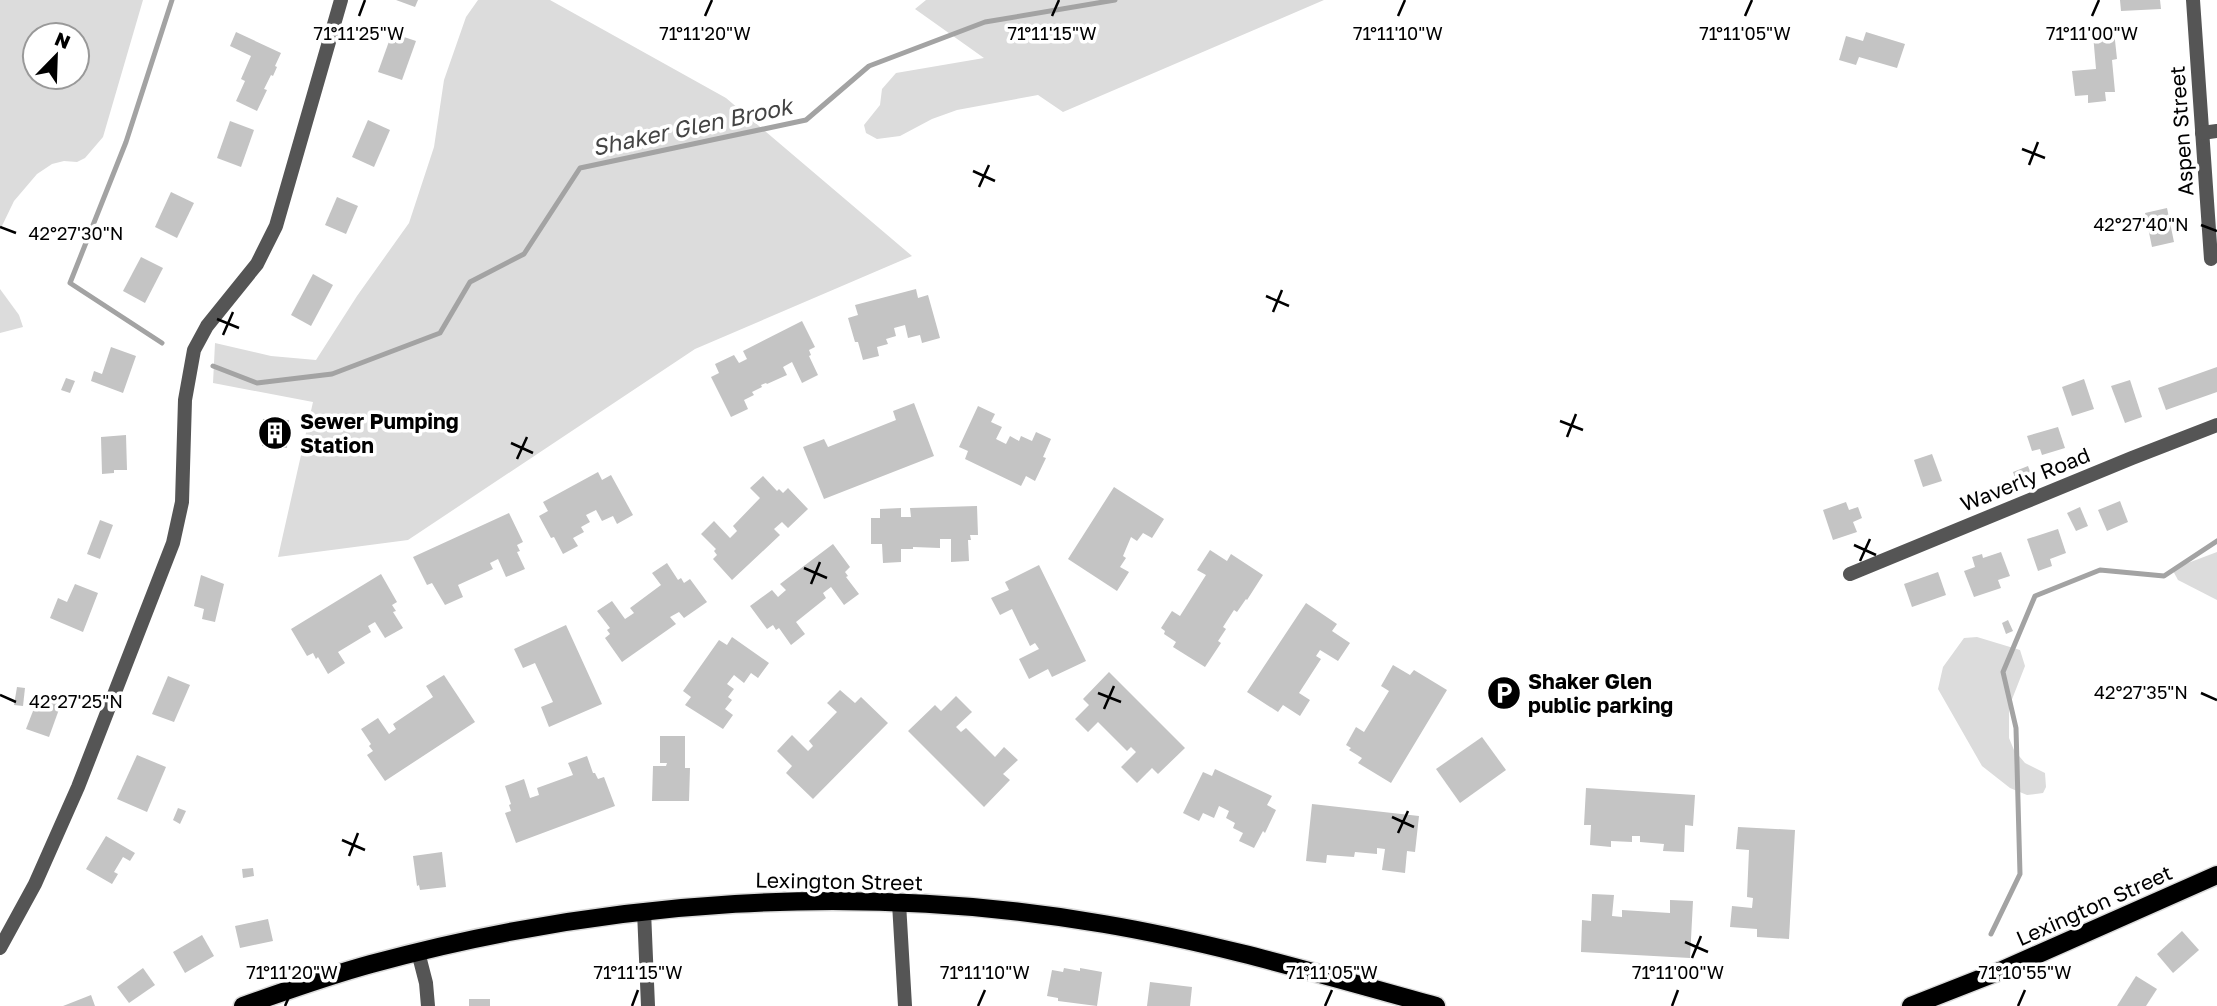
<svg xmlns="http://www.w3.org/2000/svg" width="2217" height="1006" font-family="'Golos Text',sans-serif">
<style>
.green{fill:#dcdcdc;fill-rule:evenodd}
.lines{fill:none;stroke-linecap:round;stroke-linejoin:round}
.stream{stroke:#a3a3a3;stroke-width:5}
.building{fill:#c4c4c4}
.primary-casing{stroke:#dbdbdb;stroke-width:21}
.minor{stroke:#555;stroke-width:14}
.primary{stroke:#000;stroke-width:18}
.ticks{fill:none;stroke:#000;stroke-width:2.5}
.labels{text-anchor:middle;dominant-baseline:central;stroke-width:7;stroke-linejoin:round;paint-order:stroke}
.street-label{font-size:21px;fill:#000;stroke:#fff}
.poi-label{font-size:21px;font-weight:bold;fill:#000;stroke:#fff;text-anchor:start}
.water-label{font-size:23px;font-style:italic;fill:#444;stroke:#fff}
.ticks-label{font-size:18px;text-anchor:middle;fill:#000;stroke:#fff;stroke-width:7;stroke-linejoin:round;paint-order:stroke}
</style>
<rect width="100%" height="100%" fill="#fff"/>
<g class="green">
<path d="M0 0H143L103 137 85 158 77 162 64 161 52 164 37 174 14 201 0 230ZM35 35H77V77H35Z"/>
<path d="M478 0H550L726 98 912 256 695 349 408 540 278 557 313 402 213 383 215 343 271 356 316 360 357 296 409 223 434 147 444 80 466 17Z"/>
<path d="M926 0H1324L1063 112 1038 95 957 110 932 119 900 136 877 139 866 133 864 125 880 105 882 89 896 73 984 58 915 9Z"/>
<path d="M0 289 19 315 23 327 0 333Z"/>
<path d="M2217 552V600L2178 580 2172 569Z"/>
<path d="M1977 637 2020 650 2025 666 2009 707V738L2014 750 2025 763 2045 773 2046 787 2043 793 2027 795 2010 788 1982 766 1938 689 1943 667 1964 638Z"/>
</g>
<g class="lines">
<g class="stream">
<path d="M162 343 70 283 126 142 172 0"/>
<path d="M213 366 257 383 332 374 440 333 470 282 524 254 580 168 806 120 869 66 985 22 1115 0"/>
<path d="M1991 934 2020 874 2016 728 2003 672 2035 596 2100 570 2164 576 2217 541"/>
</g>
</g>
<g class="building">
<path d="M396 0H418L415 7Z"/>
<path d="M2120 0H2160L2161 9 2121 11Z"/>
<path d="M2114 31 2117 59 2112 60 2115 92H2105L2106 101 2088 103V95L2075 96 2072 71 2096 69 2093 34Z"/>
<path d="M236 32 281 53 275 66 277 67 273 76 271 75 264 89 267 90 257 111 236 101 245 81 241 79 251 56 230 46Z"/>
<path d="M1866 32 1905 44 1897 68 1859 57 1856 65 1839 60 1846 36 1863 41Z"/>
<path d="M392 33 416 41 402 80 378 72Z"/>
<path d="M368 120 390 130 374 167 352 157Z"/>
<path d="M230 121 254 130 241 167 217 158Z"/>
<path d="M171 192 194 203 177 238 155 227Z"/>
<path d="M337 197 358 206 346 234 325 225Z"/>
<path d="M2167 208 2174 242 2152 247 2145 213Z"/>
<path d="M141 257 163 268 145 303 123 291Z"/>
<path d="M313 274 333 285 311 326 291 315Z"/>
<path d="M916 289 918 298 928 295 940 338 922 343 920 335 908 338 905 325 894 328 896 336 886 339 888 344 877 347 879 356 863 360 858 342H855L848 318 858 315 855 305Z"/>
<path d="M802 321 815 347 809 350 811 355 809 356 818 375 802 383 792 362 783 367 787 375 767 384 766 383 761 385 762 387 752 392 754 395 744 400 748 409 731 417 711 377 719 373 715 364 734 355 739 363 747 359 743 351Z"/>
<path d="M111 347 136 356 123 393 91 381 94 371 102 374Z"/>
<path d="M2217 367V392L2166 410 2158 388Z"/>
<path d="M66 378 75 381 70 393 61 390Z"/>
<path d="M2084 379 2094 409 2072 416 2062 387Z"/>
<path d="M2130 380 2142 417 2125 423 2111 386Z"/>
<path d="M914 403 934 456 824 499 803 447 824 439 828 447 896 420 893 411Z"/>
<path d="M978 406 995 414 991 422 1002 427 996 439 1006 444 1010 436 1019 441 1021 436 1032 441 1036 432 1051 439 1043 457 1046 458 1035 481 1026 476 1021 486 965 459 968 451 959 447Z"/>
<path d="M263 419 289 420 287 448 262 446Z"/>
<path d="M2058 427 2065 448 2042 455 2040 449 2032 451 2027 436Z"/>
<path d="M126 435 127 470H114V473L102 474 101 437Z"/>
<path d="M1932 454 1942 481 1923 487 1914 460Z"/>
<path d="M2028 466 2035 484 2019 490 2013 472Z"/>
<path d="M598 472 602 480 611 475 633 515 617 524 613 516 602 521 596 510 586 515 590 522 581 527 584 532 573 538 578 546 563 554 554 537 551 538 539 516 548 511 543 502Z"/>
<path d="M763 476 777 491 779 489 783 493 788 488 808 509 788 528 782 522 774 529 780 535 732 580 713 559 717 555 714 551 716 549 701 534 714 521 730 538 737 531 733 526 760 498 750 488Z"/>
<path d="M1114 487 1164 519 1152 538 1143 533 1137 541 1131 537 1123 556 1126 558 1120 567 1129 572 1117 591 1068 559Z"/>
<path d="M2120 501 2128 522 2107 531 2098 510Z"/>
<path d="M1846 502 1849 510 1858 507 1862 518 1853 522 1857 532 1833 540 1823 510Z"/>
<path d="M977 506 978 535H970L971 540H968L969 561 951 562V539H940V548L913 547V549H901V562L883 563 882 544H871V518H880V509L901 508V517H911L910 508Z"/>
<path d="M2080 507 2088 526 2076 531 2067 513Z"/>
<path d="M509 513 523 542 517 545 520 551 517 552 525 569 506 577 498 559 490 563 493 569 458 585 463 597 445 605 432 583 427 585 413 557Z"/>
<path d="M100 520 113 525 100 559 87 554Z"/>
<path d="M2058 529 2066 553 2050 559 2052 566 2038 571 2027 539Z"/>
<path d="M833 544 850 567 845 572 848 576 846 577 859 594 844 605 831 587 823 593 826 598 796 622 805 634 791 645 779 628 776 630 773 625 767 629 750 606 772 590 778 597 786 590 780 584Z"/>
<path d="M1210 550 1227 561 1231 554 1263 575 1247 600 1246 599 1237 612 1234 610 1223 627 1226 629 1218 641 1221 643 1205 667 1173 647 1176 642 1164 634 1165 631 1161 628 1172 611 1180 616 1206 575 1197 570Z"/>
<path d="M2001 552 2010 576 1998 580 2001 588 1974 597 1964 571 1975 567 1972 557 1982 554 1983 558Z"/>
<path d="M667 563 678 580 681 578 684 583 690 579 707 602 684 618 679 612 670 617 676 624 622 662 605 638 610 634 607 630 610 628 597 611 612 601 625 619 634 613 630 608 661 585 652 573Z"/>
<path d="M1039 565 1086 661 1052 677 1048 669 1029 679 1019 659 1039 649 1035 643 1030 646 1012 609 1000 615 991 598 1009 590 1005 582Z"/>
<path d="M1938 572 1946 595 1912 607 1904 584Z"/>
<path d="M381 574 397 602 392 605 396 611 393 612 403 628 385 638 375 622 368 626 371 632 338 652 345 663 328 674 318 657 316 659 313 653 307 656 291 629Z"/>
<path d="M201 575 224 584 215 622 202 619 204 609 194 606Z"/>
<path d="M75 584 98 593 83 632 50 618 58 598 67 602Z"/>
<path d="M1306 603 1337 624 1332 631 1350 643 1338 661 1320 650 1316 656 1321 659 1299 693 1310 700 1300 716 1283 705 1278 712 1247 692Z"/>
<path d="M2008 620 2013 631 2006 634 2002 623Z"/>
<path d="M566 625 602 704 549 727 541 707 553 702 535 663 523 668 514 649Z"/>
<path d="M732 637 769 663 758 678 751 673 744 683 734 675 727 684 734 689 728 697 732 700 725 709 733 715 723 729 685 705 691 697 683 691 719 640 727 645Z"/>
<path d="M1393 665 1410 675 1414 670 1447 690 1391 783 1358 763 1362 758 1349 750 1351 748 1346 745 1356 727 1364 732 1389 691 1381 686Z"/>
<path d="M1109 672 1185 748 1158 774 1152 768 1137 783 1121 767 1136 752 1131 747 1127 751 1098 722 1088 732 1075 719 1089 705 1083 699Z"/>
<path d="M444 675 475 722 385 781 367 755 373 751 369 746 371 744 361 729 378 718 389 734 396 729 393 724 433 697 426 686Z"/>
<path d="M168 676 190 685 174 722 152 714Z"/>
<path d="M17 687 25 688 23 706 14 705Z"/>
<path d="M840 690 855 703 861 697 888 723 813 799 786 773 792 766 777 751 792 735 808 751 813 746 809 741 837 712 827 703Z"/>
<path d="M40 693 62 701 49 737 26 729Z"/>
<path d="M956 696 972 712 956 727 961 732 966 728 995 757 1004 747 1018 760 1003 774 1010 780 984 807 908 731 935 705 941 711Z"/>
<path d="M660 736H685V768H690L689 801H652L653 766H666L667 763H660Z"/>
<path d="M1482 737 1506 770 1460 803 1436 769Z"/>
<path d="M137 755 166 767 147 812 117 799Z"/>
<path d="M587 756 593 773H595L598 779 604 777 615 806 516 843 505 813 511 811 509 805 511 804 505 786 524 779 530 798 539 795 537 788 573 775 568 763Z"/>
<path d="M1215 769 1272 796 1267 805 1276 810 1265 833 1263 831 1254 848 1239 841 1243 833 1233 828 1235 823 1226 818 1229 811 1219 806 1214 818 1203 813 1199 821 1183 813 1203 772 1212 776Z"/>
<path d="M1586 788 1695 795 1693 826 1685 825 1684 852 1663 851 1664 844 1640 842V836H1632V842L1611 841V847L1590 845 1591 825H1584Z"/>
<path d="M1312 804 1419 816 1415 852 1407 851 1405 873 1382 870 1385 849 1377 848V854L1355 852 1354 857 1327 855 1326 863 1306 861Z"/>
<path d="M178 808 186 811 180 824 173 820Z"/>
<path d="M1738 827 1795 830 1789 939 1757 937V929L1730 927 1732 906 1752 908 1753 898 1747 897 1749 850 1736 849Z"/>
<path d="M106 836 135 853 130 861 123 857 114 872 118 874 112 884 86 869Z"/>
<path d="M442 852 446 887 420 890 419 885 417 886 413 856Z"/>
<path d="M253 868 254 876 243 878 242 869Z"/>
<path d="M1592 894 1614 895 1612 916 1622 917V910L1670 913V900L1693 901 1690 958 1581 952 1582 920 1591 921Z"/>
<path d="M268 919 273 941 240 948 235 926Z"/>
<path d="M2182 931 2199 950 2173 973 2157 954Z"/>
<path d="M202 935 214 956 185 973 173 952Z"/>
<path d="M143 968 155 985 129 1003 117 987Z"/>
<path d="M1064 968 1080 971V968L1102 972 1097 1006 1058 1001V998L1047 996 1052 970 1063 972Z"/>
<path d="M2136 976 2157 989 2146 1006H2117Z"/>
<path d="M1150 982 1192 987 1190 1006H1147Z"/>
<path d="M91 995 95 1006H63Z"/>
<rect x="469" y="999" width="21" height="7"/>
</g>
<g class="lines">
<g class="primary-casing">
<g id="primary">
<path d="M243 1006C285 991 327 976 371 964 609 899 860 882 1104 924 1217 943 1326 976 1436 1006"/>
<path d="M1911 1006 2000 971 2217 875"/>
</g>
</g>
<g class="minor">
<path d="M2193 0 2211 259"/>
<path d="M2202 133 2217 131"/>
<path d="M1850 574 2132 458 2217 425"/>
<path d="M899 903 905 1006"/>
<path d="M644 911 648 1006"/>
<path d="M0 948 35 884 78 787 173 543 182 502 185 400 194 350 207 326 257 264 276 226 341 0"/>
<path d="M418 952 426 983 428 1006"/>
</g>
<use href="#primary" class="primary"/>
</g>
<path class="ticks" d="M359 16 365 0M705 16 712 0M1052 16 1059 0M1398 16 1405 0M1745 16 1752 0M2092 16 2099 0M2022 149 2045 158M2029 165 2038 142M973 171 995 181M979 187 989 165M2201 225 2217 231M0 227 16 233M1266 296 1289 306M1273 312 1282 290M217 319 239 328M223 335 233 312M1560 421 1583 430M1567 437 1576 414M511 443 533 453M517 459 527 437M1854 545 1876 555M1860 561 1870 539M804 568 827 578M811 584 820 562M1098 693 1121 702M2201 693 2217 700M0 695 16 702M1104 709 1114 686M1392 817 1414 827M1398 833 1408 811M342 840 365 850M349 856 358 833M1685 942 1708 952M1692 958 1701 936M285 1006 292 990M632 1006 638 990M978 1006 985 990M1325 1006 1332 990M1672 1006 1678 990M2018 1006 2025 990"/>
<defs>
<g id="building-disc" transform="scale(1.75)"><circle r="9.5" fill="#000" stroke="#fff"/><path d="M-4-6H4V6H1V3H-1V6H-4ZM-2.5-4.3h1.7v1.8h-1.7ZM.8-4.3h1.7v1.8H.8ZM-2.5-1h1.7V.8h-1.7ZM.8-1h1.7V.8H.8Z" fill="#fff"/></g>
<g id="parking-disc" transform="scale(1.75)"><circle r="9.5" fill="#000" stroke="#fff"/><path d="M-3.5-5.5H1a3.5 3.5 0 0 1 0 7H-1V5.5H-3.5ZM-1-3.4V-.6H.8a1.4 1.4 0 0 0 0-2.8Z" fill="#fff"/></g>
</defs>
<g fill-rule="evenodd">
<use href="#building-disc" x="275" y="433"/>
<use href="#parking-disc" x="1504" y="693"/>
</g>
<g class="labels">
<g class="street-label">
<text transform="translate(2181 131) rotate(-94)">Aspen Street</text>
<text transform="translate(2025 479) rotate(-22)">Waverly Road</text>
<text transform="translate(839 881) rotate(1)">Lexington Street</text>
<text transform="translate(2094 905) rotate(-24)">Lexington Street</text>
</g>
<g class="poi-label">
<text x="300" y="421">Sewer Pumping<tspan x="300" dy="24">Station</tspan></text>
<text x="1528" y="681">Shaker Glen<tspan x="1528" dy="24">public parking</tspan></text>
</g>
<g class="water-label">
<text transform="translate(692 126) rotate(-12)">Shaker Glen Brook</text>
</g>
</g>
<g class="ticks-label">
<text x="359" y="40">71°11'25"W</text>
<text x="705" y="40">71°11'20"W</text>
<text x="1052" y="40">71°11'15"W</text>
<text x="1398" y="40">71°11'10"W</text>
<text x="1745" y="40">71°11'05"W</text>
<text x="2092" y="40">71°11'00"W</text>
<text x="2141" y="231">42°27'40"N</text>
<text x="76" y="240">42°27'30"N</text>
<text x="2141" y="699">42°27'35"N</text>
<text x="76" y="708">42°27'25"N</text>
<text x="292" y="979">71°11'20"W</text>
<text x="638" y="979">71°11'15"W</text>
<text x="985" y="979">71°11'10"W</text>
<text x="1332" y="979">71°11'05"W</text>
<text x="1678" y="979">71°11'00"W</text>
<text x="2025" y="979">71°10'55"W</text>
</g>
<g transform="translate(56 56) rotate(23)"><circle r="33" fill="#ffffff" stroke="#999999" stroke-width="2"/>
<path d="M0-5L12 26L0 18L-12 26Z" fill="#000000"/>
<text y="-10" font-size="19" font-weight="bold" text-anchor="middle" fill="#000000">N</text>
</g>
</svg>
